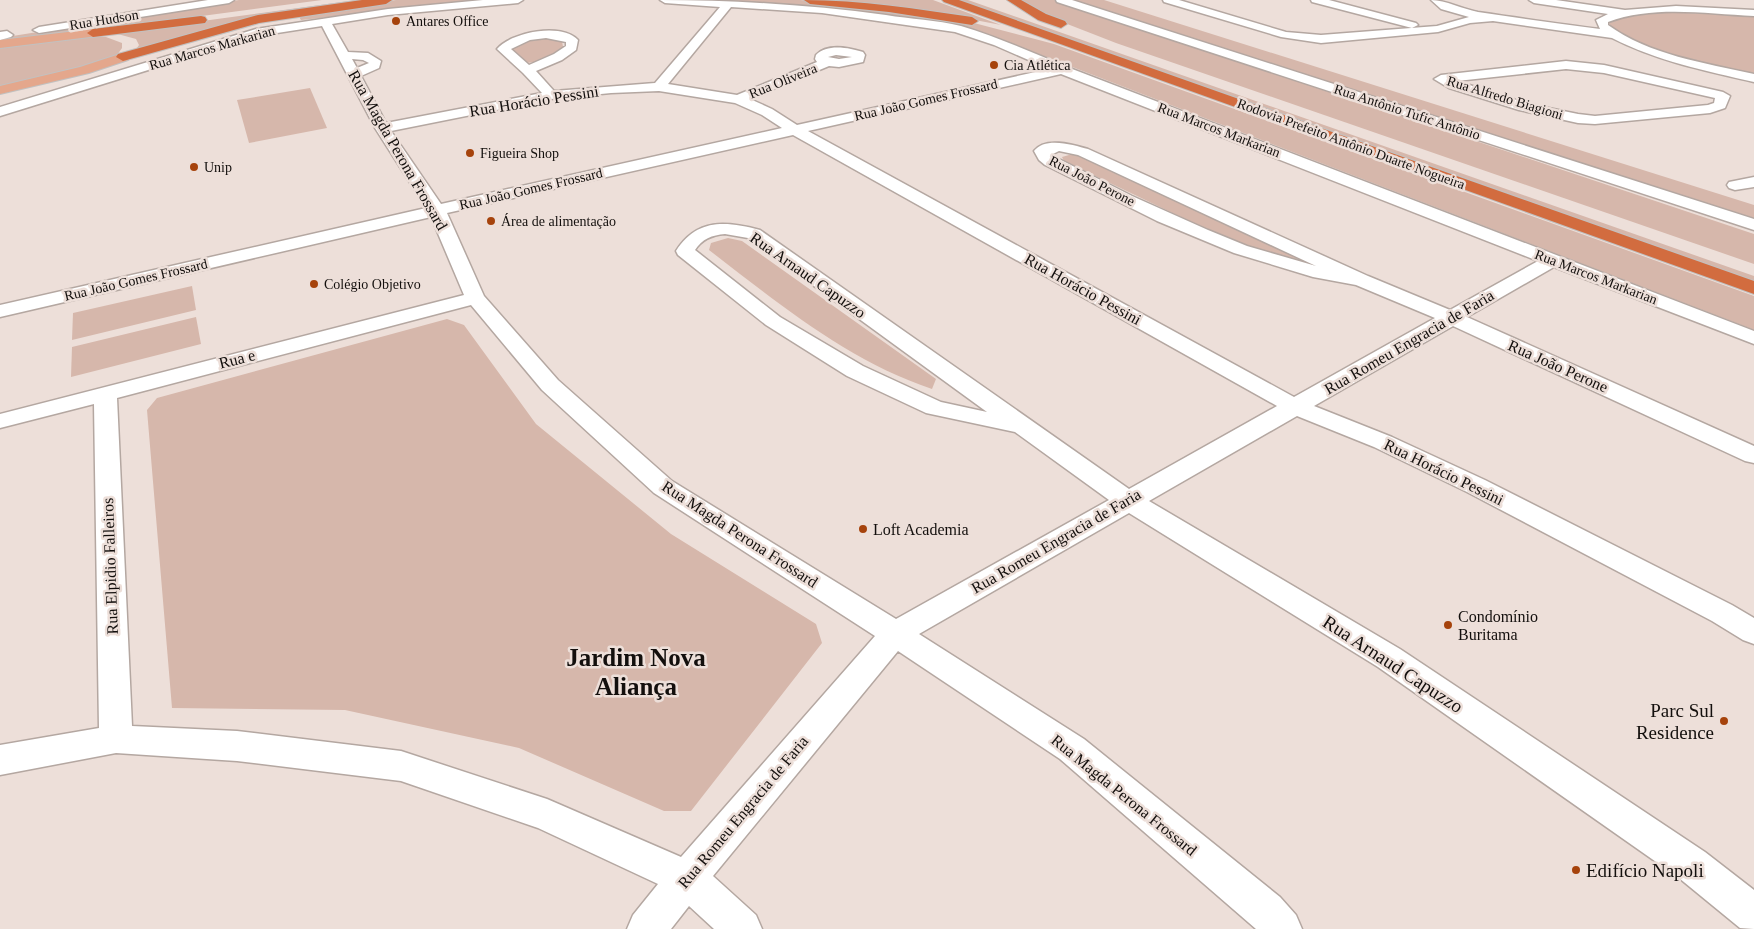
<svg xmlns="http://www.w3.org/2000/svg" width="1754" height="929" font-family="'Times New Roman',serif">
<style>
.green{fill:#d6b7ab}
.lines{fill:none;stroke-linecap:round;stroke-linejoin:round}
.street-casing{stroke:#b4a7a1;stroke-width:3}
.primary-casing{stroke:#c2c1c0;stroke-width:2}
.highway-casing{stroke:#c2c1c0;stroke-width:2}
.street{fill:#fff;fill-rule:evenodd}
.primary{fill:#e4a78c;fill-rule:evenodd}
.highway{fill:#d26c3f;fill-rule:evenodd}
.poi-dot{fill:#a6430c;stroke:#eddfd9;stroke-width:2}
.labels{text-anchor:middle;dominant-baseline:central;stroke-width:5;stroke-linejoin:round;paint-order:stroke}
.far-street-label{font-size:14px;fill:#130f0d;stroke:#eddfd9}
.far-poi-label{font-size:14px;fill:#130f0d;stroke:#eddfd9;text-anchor:start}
.street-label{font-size:16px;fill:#130f0d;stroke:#eddfd9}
.poi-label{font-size:16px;fill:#130f0d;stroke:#eddfd9;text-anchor:start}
.near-street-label{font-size:19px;fill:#130f0d;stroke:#eddfd9}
.near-poi-label{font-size:19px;fill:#130f0d;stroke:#eddfd9;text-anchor:end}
.near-district-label{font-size:25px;font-weight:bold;fill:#130f0d;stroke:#eddfd9}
</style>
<rect width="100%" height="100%" fill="#eddfd9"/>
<g class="green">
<path d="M239 0H322L0 43V38Z"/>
<path d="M357 0H374L278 13 135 51 139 45 136 39 114 33Z"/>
<path d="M396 0H488L301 20 297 14Z"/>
<path d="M719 0H800L849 4 974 23 1054 44 1754 296V330L997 38 908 18 877 14Z"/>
<path d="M828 0H933L1001 25 954 16Z"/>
<path d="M959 0H968L1754 276V282Z"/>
<path d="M1019 0H1054L1754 234V264L1116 43 1057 20Z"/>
<path d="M1068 0H1104L1754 205V221Z"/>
<path d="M1652 12 1754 15V75C1710 65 1650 53 1611 30L1609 21 1622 15Z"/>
<path d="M84 37H106L122 43V48L117 55 106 61 0 88V47Z"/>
<path d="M545 37 562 41 563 47C552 58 541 62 525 63L510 48 532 39Z"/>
<path d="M310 88 327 128 249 143 237 100Z"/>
<path d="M1069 155H1078L1296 256 1298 262 1254 249 1208 230 1064 161 1062 157Z"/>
<path d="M728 238 742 241 936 379 932 389C848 361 778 303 709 250L711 243Z"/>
<path d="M192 286 196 310 72 340 73 313Z"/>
<path d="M196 317 201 344 71 377 72 347Z"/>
<path d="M447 319 464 325 536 424 671 534 816 624 822 643 691 811H664L519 748 345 710 172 708 147 410 157 398Z"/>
</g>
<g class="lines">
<g class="street-casing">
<g id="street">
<path d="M208 0H234L229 3 39 33 33 30 39 27Z"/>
<path d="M483 0H523L518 3 388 15 332 24 348 52 368 53 381 61 379 68 361 76 386 123 542 93 523 73 497 49C511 32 562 22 578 40L576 50 562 60 536 71 554 91 655 83 720 7 665 3 660 0C736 0 811 5 886 15 910 19 937 20 961 26 997 37 1032 52 1067 67L1754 331V344L1554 267 1467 317 1754 446V463L1745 461 1453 326 1314 406 1392 437 1485 480 1732 605 1754 618V644L1743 640 1712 621 1467 492 1374 447 1297 416 1149 501 1400 649 1705 852 1754 890V929L1740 928 1679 878 1378 667 1129 513 919 634 1084 739 1280 897 1296 915 1302 929H1256L1060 759 898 651 713 876 756 915 762 929H714L689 906 671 929H627L633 915 658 884 538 828 401 781 237 761 116 753 0 775V745L99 728 94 404 0 428V414L464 295 431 217 0 317V305L426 208 375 128 322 26 258 36 0 116V107L256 29 388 9ZM731 7 822 13 955 32 994 45 1049 69 797 125 772 109 750 99 829 66 839 67 863 62 865 55 863 52C850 48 827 43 816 55L815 59 817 62 737 95 668 84ZM546 38 566 42V46L554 54 529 65 511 49 530 40ZM836 55 852 57 839 59 828 57ZM352 59 363 60 369 63 357 68ZM1061 74 1538 261 1450 310 1368 276 1088 149C1074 145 1045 136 1034 151L1039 160 1045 165 1157 221 1234 253 1313 277 1356 285 1435 318 1294 397 808 131ZM659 91 735 103 762 115 782 128 441 204 391 131 551 99 611 93ZM793 135 1277 406 1129 489 760 230C726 221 697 218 676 251L678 255 766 325 847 376 926 413 1015 432 1109 500 896 619 672 481 558 380 484 296 447 213ZM1059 151 1078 155 1316 266 1247 246 1208 230 1132 196 1051 155ZM725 234 748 238 987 412 941 402 863 366 780 317 695 250C702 239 712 235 725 234ZM471 305 542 390 654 493 875 636 681 857 547 799 401 751 237 731 132 726 117 398Z"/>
<path d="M1056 0H1072L1754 219V230L1057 2Z"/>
<path d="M1163 0H1179L1286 32 1321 35 1437 26 1469 17 1441 9 1431 0C1446 0 1462 9 1478 12 1519 18 1560 24 1600 29L1596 20 1608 14 1534 3 1529 0H1556L1625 10 1676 6 1754 10V16C1707 14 1653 5 1608 22V25C1649 55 1705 63 1754 74V82C1706 71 1657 61 1612 38L1493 21 1470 23 1438 32 1321 43 1281 37 1164 2Z"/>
<path d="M1311 0H1329L1416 23 1418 25 1412 28 1312 2Z"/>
<path d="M7 31 13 35 11 37 0 40V32Z"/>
<path d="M1566 61 1604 65 1723 92 1730 96 1725 108 1710 113 1595 124 1578 123 1519 110 1449 88 1434 79 1441 75ZM1566 69 1604 73 1715 98 1714 103 1708 105 1595 116 1578 114 1529 104 1457 81Z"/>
<path d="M1754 177V187L1735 190 1729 188 1727 185 1729 182Z"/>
</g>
</g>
<g class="primary-casing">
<g id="primary">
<path d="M93 29 99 33 98 36 0 48V40Z"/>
<path d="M123 53 130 57 128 60 89 73 0 94V86L80 67Z"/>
</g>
</g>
<g class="highway-casing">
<g id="highway">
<path d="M362 0H392L386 4 259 23 123 61 116 57 118 54 258 15Z"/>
<path d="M804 0C861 0 916 9 972 17L978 21 972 25 889 12 810 4Z"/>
<path d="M942 0H959L1754 281V294L944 2Z"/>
<path d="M1007 0H1021L1046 14 1065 21 1067 24 1061 28 1038 20Z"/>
<path d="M201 16 205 17 207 20 205 23 93 37 87 33 93 29Z"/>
</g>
</g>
<use href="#street" class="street"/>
<use href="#primary" class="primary"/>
<use href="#highway" class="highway"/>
</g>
<g class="poi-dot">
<circle cx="396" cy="21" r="5"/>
<circle cx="994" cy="65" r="5"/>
<circle cx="470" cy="153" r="5"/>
<circle cx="194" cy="167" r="5"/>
<circle cx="491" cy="221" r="5"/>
<circle cx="314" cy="284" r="5"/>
<circle cx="863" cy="529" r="5"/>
<circle cx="1448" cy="625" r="5"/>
<circle cx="1724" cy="721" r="5"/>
<circle cx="1576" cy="870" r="5"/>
</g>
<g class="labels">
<g class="far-street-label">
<text transform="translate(104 20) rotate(-9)">Rua Hudson</text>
<text transform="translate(212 48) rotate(-16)">Rua Marcos Markarian</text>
<text transform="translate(783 81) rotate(-22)">Rua Oliveira</text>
<text transform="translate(1505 98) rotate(17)">Rua Alfredo Biagioni</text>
<text transform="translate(926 100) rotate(-13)">Rua João Gomes Frossard</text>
<text transform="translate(1407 112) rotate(18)">Rua Antônio Tufic Antônio</text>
<text transform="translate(1219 130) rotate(21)">Rua Marcos Markarian</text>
<text transform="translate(1351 144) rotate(20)">Rodovia Prefeito Antônio Duarte Nogueira</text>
<text transform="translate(1092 181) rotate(27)">Rua João Perone</text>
<text transform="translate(531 189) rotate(-13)">Rua João Gomes Frossard</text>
<text transform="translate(1596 277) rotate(21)">Rua Marcos Markarian</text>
<text transform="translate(136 280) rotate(-13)">Rua João Gomes Frossard</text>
</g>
<g class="far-poi-label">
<text x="406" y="21">Antares Office</text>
<text x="1004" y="65">Cia Atlética</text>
<text x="480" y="153">Figueira Shop</text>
<text x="204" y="167">Unip</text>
<text x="501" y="221">Área de alimentação</text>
<text x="324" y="284">Colégio Objetivo</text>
</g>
<g class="street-label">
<text transform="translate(534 101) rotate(-9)">Rua Horácio Pessini</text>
<text transform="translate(398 150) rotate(60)">Rua Magda Perona Frossard</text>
<text transform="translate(808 275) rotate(35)">Rua Arnaud Capuzzo</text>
<text transform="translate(1083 289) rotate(29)">Rua Horácio Pessini</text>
<text transform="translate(1409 342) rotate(-30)">Rua Romeu Engracia de Faria</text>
<text transform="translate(237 359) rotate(-14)">Rua e</text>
<text transform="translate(1558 366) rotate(24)">Rua João Perone</text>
<text transform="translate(1444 472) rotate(26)">Rua Horácio Pessini</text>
<text transform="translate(740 534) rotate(33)">Rua Magda Perona Frossard</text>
<text transform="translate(1056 541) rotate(-30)">Rua Romeu Engracia de Faria</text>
<text transform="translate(110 566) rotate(-92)">Rua Elpidio Falleiros</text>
<text transform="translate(1124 795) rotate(39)">Rua Magda Perona Frossard</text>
<text transform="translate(743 812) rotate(-50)">Rua Romeu Engracia de Faria</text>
</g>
<g class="poi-label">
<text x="873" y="529">Loft Academia</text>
<text x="1458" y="616">Condomínio<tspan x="1458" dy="18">Buritama</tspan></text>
</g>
<g class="near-street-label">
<text transform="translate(1393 664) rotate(33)">Rua Arnaud Capuzzo</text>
</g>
<g class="near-poi-label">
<text x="1714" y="710">Parc Sul<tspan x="1714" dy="22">Residence</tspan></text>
<text x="1586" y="870" text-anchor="start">Edifício Napoli</text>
</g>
<g class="near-district-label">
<text x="636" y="657">Jardim Nova<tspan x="636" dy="29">Aliança</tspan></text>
</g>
</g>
</svg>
